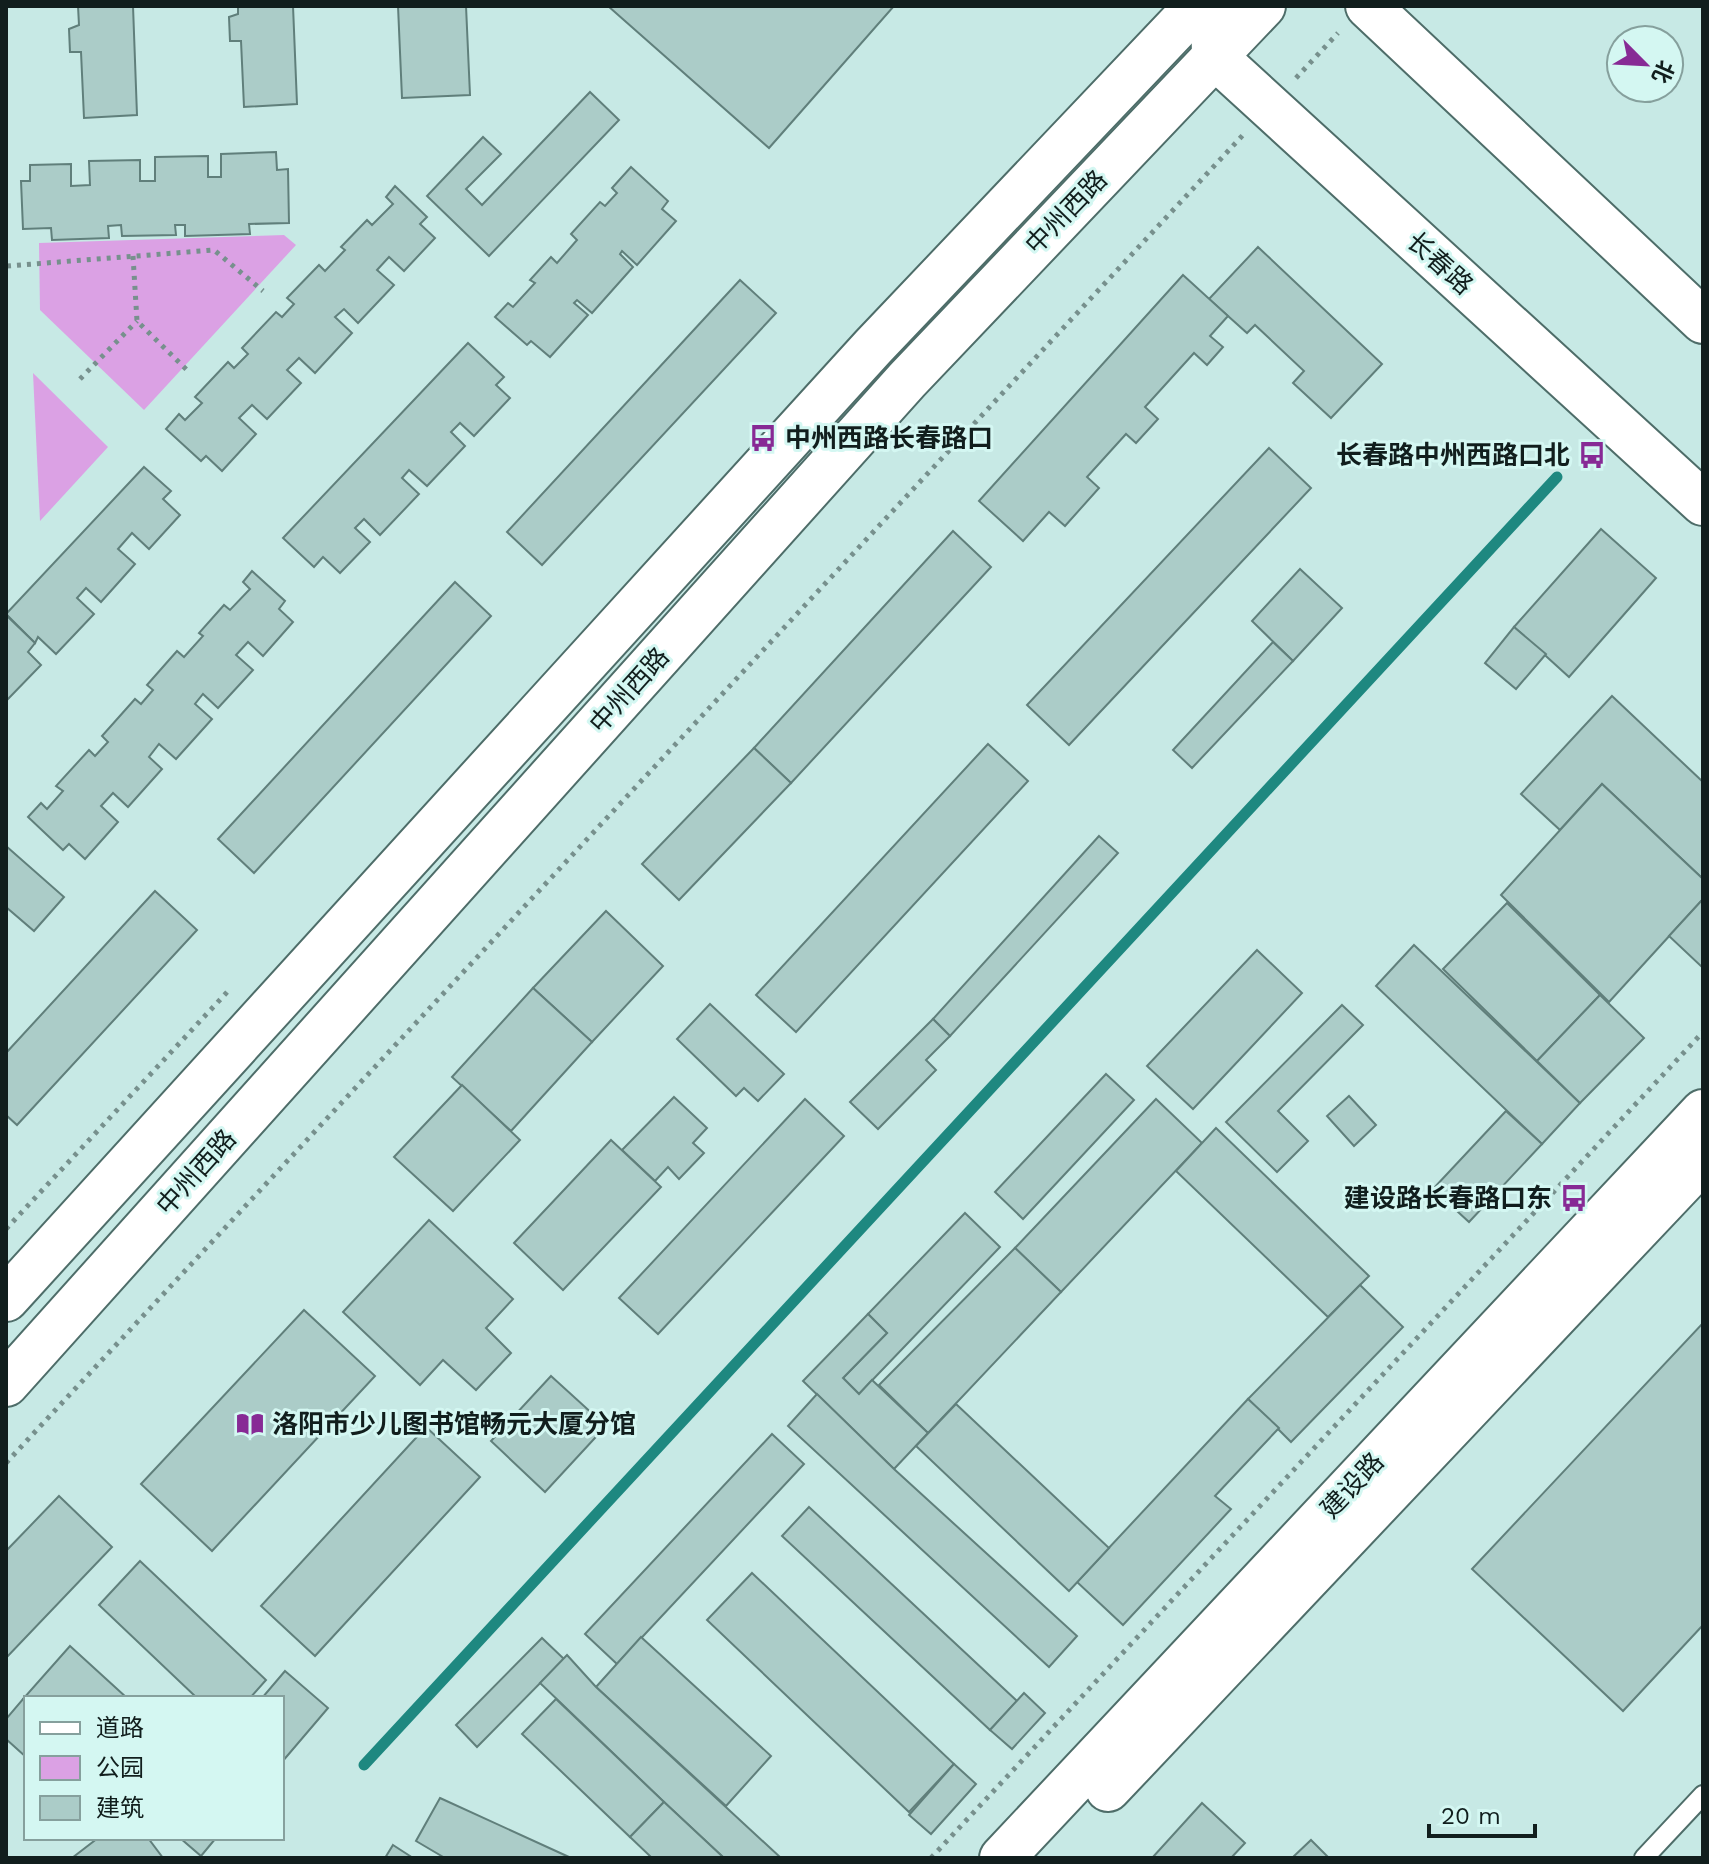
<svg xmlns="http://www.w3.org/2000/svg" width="1709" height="1864" font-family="'Work Sans','Noto Sans SC',sans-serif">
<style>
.green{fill:#dba1e4}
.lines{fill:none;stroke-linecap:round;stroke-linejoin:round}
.stream{stroke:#1e8880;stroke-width:11}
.building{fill:#abccc8;stroke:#607f7b;stroke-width:2}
.lane-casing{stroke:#4e6d69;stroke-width:22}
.secondary-casing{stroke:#4e6d69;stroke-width:48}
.primary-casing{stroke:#4e6d69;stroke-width:48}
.path{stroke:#77908d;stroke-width:5;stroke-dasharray:4 6;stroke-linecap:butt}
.lane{stroke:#fff;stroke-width:18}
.secondary{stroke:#fff;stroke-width:44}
.primary{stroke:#fff;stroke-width:44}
.labels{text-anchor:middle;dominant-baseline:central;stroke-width:6;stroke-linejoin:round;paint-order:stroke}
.street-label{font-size:26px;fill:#111e1d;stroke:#d4f7f2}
.poi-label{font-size:26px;font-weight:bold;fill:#111e1d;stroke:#d4f7f2;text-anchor:start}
</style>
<rect width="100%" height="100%" fill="#c7e9e5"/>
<g class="green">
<path d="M284 235 296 245 144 410 40 310 39 243Z"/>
<path d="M33 373 108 447 40 521Z"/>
</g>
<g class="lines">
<path class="stream" d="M364 1765 1557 477"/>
</g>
<g class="building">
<path d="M78 6H133L137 115 84 118 81 52H70L69 29 79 25Z"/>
<path d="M238 6H293L297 104 244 107 241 41H230L229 17 238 14Z"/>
<path d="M398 6H466L470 95 402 98Z"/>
<path d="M608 6H894L769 148Z"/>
<path d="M590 92 619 120 489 256 427 196 483 137 501 154 466 189 482 205Z"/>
<path d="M276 152 277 170 288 169 289 223 249 224 250 234 185 236V225H175L176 235 122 236 121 225 108 226 109 238 52 240 51 228 23 229 21 181H30V165L71 164V186L90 185 89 161 140 160V181H155V157L208 156V177H221V154Z"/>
<path d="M631 167 668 201 662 209 676 221 637 265 622 251 620 254 633 267 592 313 577 300 574 303 588 315 550 357 531 341 527 345 495 317 508 303 513 307 535 283 530 280 551 257 557 263 577 240 571 234 600 202 605 206 617 193 612 188Z"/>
<path d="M395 186 427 217 420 224 435 238 404 271 389 257 377 270 394 285 358 323 344 309 335 317 352 333 315 373 299 358 287 370 301 383 267 419 252 405 239 418 256 434 222 471 206 456 201 461 166 429 179 414 185 420 202 403 195 397 228 362 234 368 248 354 242 348 276 312 282 317 294 304 287 298 319 265 325 271 345 250 341 247 367 220 372 225 393 204 386 197Z"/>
<path d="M1258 247 1382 364 1331 418 1293 383 1304 371 1255 325 1247 333 1209 299Z"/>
<path d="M1183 275 1228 316 1210 336 1223 347 1207 365 1194 353 1145 407 1158 419 1136 443 1126 434 1087 477 1099 488 1065 526 1049 512 1023 541 979 501Z"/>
<path d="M740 280 776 313 542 565 507 532Z"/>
<path d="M468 343 504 377 496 385 510 398 474 436 460 423 451 432 465 446 427 486 409 470 402 478 419 494 380 535 364 519 355 528 370 542 340 573 323 557 314 567 283 538Z"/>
<path d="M1269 448 1311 488 1069 745 1027 705Z"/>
<path d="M144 467 171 491 163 499 180 515 149 549 132 533 118 549 135 564 101 602 86 588 77 598 94 614 56 654 38 637 35 643 6 614Z"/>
<path d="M1601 529 1656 578 1569 677 1514 627Z"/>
<path d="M953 531 991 567 791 783 754 748Z"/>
<path d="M1300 569 1342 608 1293 661 1252 621Z"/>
<path d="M252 571 285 601 279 609 293 622 263 656 248 642 236 655 253 670 218 708 203 694 195 704 212 719 176 759 159 744 149 757 162 769 128 807 113 793 101 806 118 822 85 859 69 844 63 850 28 817 41 803 47 809 63 791 56 786 89 750 95 756 108 742 102 736 135 699 141 704 153 690 147 685 177 651 184 657 203 636 199 633 224 605 230 610 250 589 243 582Z"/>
<path d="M455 582 491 616 254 873 218 839Z"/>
<path d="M6 615 35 643 28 652 41 665 7 700Z"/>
<path d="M1514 627 1546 654 1516 689 1485 663Z"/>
<path d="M1273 642 1293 661 1192 768 1173 750Z"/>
<path d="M1612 696 1703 782V879L1602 784 1560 830 1521 794Z"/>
<path d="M988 744 1028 781 796 1032 756 995Z"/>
<path d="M754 748 791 783 679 900 642 864Z"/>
<path d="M1602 784 1703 879V899L1609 1002 1501 895Z"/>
<path d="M1099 836 1118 853 950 1036 933 1019Z"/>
<path d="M6 846 64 897 34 931 6 907Z"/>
<path d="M155 891 197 930 17 1125 6 1115V1053Z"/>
<path d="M1703 899V968L1669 936Z"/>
<path d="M1507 903 1600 995 1537 1061 1443 969Z"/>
<path d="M606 911 663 966 592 1042 533 988Z"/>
<path d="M1414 945 1580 1103 1542 1144 1376 986Z"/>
<path d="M1257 950 1302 993 1193 1109 1147 1066Z"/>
<path d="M533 988 592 1042 511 1131 452 1077Z"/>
<path d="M1600 995 1644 1038 1580 1103 1537 1061Z"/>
<path d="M710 1004 784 1074 758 1101 744 1088 736 1096 677 1039Z"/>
<path d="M1342 1005 1363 1025 1278 1111 1308 1141 1277 1172 1226 1122Z"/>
<path d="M933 1019 950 1036 926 1060 936 1070 878 1129 850 1102Z"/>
<path d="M1106 1074 1134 1100 1023 1219 995 1192Z"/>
<path d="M462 1085 520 1140 453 1211 394 1157Z"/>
<path d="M1349 1096 1376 1125 1354 1146 1327 1116Z"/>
<path d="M674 1097 707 1128 693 1143 704 1153 679 1179 668 1167 655 1181 622 1150Z"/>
<path d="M805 1099 844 1136 658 1334 619 1298Z"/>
<path d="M1156 1099 1202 1143 1061 1292 1015 1248Z"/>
<path d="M1506 1111 1542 1144 1469 1222 1433 1189Z"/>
<path d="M1216 1128 1369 1276 1328 1317 1176 1171Z"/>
<path d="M611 1140 661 1187 563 1290 514 1243Z"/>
<path d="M965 1213 1000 1247 859 1394 843 1378 887 1333 868 1314Z"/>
<path d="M429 1220 513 1299 486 1328 511 1353 476 1390 443 1360 420 1385 343 1312Z"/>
<path d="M1015 1248 1061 1292 928 1433 879 1385Z"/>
<path d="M1360 1285 1403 1327 1291 1442 1248 1399Z"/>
<path d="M304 1310 375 1376 212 1551 141 1484Z"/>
<path d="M868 1314 887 1333 843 1378 859 1394 872 1380 928 1433 894 1469 803 1381Z"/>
<path d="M1703 1323V1625L1623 1711 1472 1569Z"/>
<path d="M551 1376 606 1426 545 1492 491 1441Z"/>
<path d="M817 1394 894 1469 1077 1636 1049 1667 788 1426Z"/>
<path d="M1248 1399 1279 1428 1215 1496 1231 1509 1123 1625 1077 1582Z"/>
<path d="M956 1404 1109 1548 1069 1591 916 1446Z"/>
<path d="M426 1427 480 1477 315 1656 261 1606Z"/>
<path d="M772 1434 804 1464 617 1664 585 1634Z"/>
<path d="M59 1496 112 1547 6 1658V1551Z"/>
<path d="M809 1507 1017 1701 990 1730 782 1536Z"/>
<path d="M140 1561 266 1680 250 1698H197L99 1605Z"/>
<path d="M752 1573 954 1764 909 1812 707 1620Z"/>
<path d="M641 1637 771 1756 726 1806 596 1687Z"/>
<path d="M542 1638 564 1659 477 1747 456 1725Z"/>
<path d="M70 1646 127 1698H26V1701L23 1699Z"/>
<path d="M567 1655 596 1687 781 1858H724L664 1802 540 1683Z"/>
<path d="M285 1671 328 1708 282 1762V1698H262Z"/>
<path d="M1024 1693 1045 1713 1012 1749 990 1730Z"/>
<path d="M23 1699 26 1701V1757L6 1739V1719Z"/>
<path d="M556 1699 664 1802 630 1837 522 1734Z"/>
<path d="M954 1764 976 1784 931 1834 909 1815Z"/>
<path d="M440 1798 569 1857 445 1858 416 1841Z"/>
<path d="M664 1802 724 1858H652L630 1837Z"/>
<path d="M1202 1803 1245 1843 1231 1858H1152Z"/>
<path d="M98 1838H148L163 1858H72Z"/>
<path d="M180 1838H216L201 1856Z"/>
<path d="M1311 1840 1329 1858H1292Z"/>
<path d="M393 1845 413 1858H385Z"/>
</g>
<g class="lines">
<g class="lane-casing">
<path id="lane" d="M1644 1858 1703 1795"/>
</g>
<g class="secondary-casing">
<g id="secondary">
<path d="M1213 6 1214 56 1703 503"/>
<path d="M1368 6 1703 321"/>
<path d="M1108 1789 1703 1160"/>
<path d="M1002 1858 1703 1112"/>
</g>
</g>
<g class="primary-casing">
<g id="primary">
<path d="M6 1299 873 347 1197 6"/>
<path d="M6 1384 907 380 1263 6"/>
</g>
</g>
<g class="path">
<path d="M1296 78 1338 33"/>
<path d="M133 256 137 321 189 372"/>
<path d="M7 266 214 250 263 291"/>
<path d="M80 379 137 321"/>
<path d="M6 1229 230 989"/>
<path d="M6 1463 1243 135"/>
<path d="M931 1858 1703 1032"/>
</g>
<use href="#lane" class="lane"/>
<use href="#secondary" class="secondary"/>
<use href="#primary" class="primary"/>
</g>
<defs>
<g id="bus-bare" transform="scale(2.16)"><path d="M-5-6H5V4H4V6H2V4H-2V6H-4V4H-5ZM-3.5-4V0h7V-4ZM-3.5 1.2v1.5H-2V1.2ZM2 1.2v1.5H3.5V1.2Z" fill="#872a95" stroke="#d4f7f2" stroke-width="2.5" paint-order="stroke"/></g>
<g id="library-bare" transform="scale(2.16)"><path d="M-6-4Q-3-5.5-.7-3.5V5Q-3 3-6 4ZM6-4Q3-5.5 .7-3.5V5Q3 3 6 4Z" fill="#872a95" stroke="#d4f7f2" stroke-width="2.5" paint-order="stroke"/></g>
</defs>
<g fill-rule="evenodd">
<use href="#bus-bare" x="763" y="438"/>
<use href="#bus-bare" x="1592" y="455"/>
<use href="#bus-bare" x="1574" y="1198"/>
<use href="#library-bare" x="250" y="1424"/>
</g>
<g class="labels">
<g class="street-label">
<text transform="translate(1066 212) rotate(-46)">中州西路</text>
<text transform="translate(1440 263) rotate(42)">长春路</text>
<text transform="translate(629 690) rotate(-48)">中州西路</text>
<text transform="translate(196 1172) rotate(-48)">中州西路</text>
<text transform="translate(1352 1485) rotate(-47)">建设路</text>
</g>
<g class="poi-label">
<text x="785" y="438">中州西路长春路口</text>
<text x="1570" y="455" text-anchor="end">长春路中州西路口北</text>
<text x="1552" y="1198" text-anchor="end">建设路长春路口东</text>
<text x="272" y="1424">洛阳市少儿图书馆畅元大厦分馆</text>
</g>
</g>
<rect width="1709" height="1864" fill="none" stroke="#111e1d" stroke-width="16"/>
<rect x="24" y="1696" width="260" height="144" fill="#d4f7f2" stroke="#86a09d" stroke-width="2"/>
<rect x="40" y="1722" width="40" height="12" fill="#ffffff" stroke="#86a09d" stroke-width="2"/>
<text x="96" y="1736" font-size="24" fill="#111e1d">道路</text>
<rect x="40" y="1756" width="40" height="24" fill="#dba1e4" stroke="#86a09d" stroke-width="2"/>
<text x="96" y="1776" font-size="24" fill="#111e1d">公园</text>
<rect x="40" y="1796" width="40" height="24" fill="#abccc8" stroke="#86a09d" stroke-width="2"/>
<text x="96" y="1816" font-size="24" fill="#111e1d">建筑</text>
<g transform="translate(1645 64) rotate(114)"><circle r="38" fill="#d4f7f2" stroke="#86a09d" stroke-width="2"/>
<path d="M0-6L14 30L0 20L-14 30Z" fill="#872a95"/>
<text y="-12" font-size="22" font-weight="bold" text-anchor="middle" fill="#111e1d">北</text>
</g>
<path d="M1429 1824v12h106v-12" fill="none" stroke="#111e1d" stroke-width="4"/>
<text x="1441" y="1824" font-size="24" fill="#111e1d" stroke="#d4f7f2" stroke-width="6" paint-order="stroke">20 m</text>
</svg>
